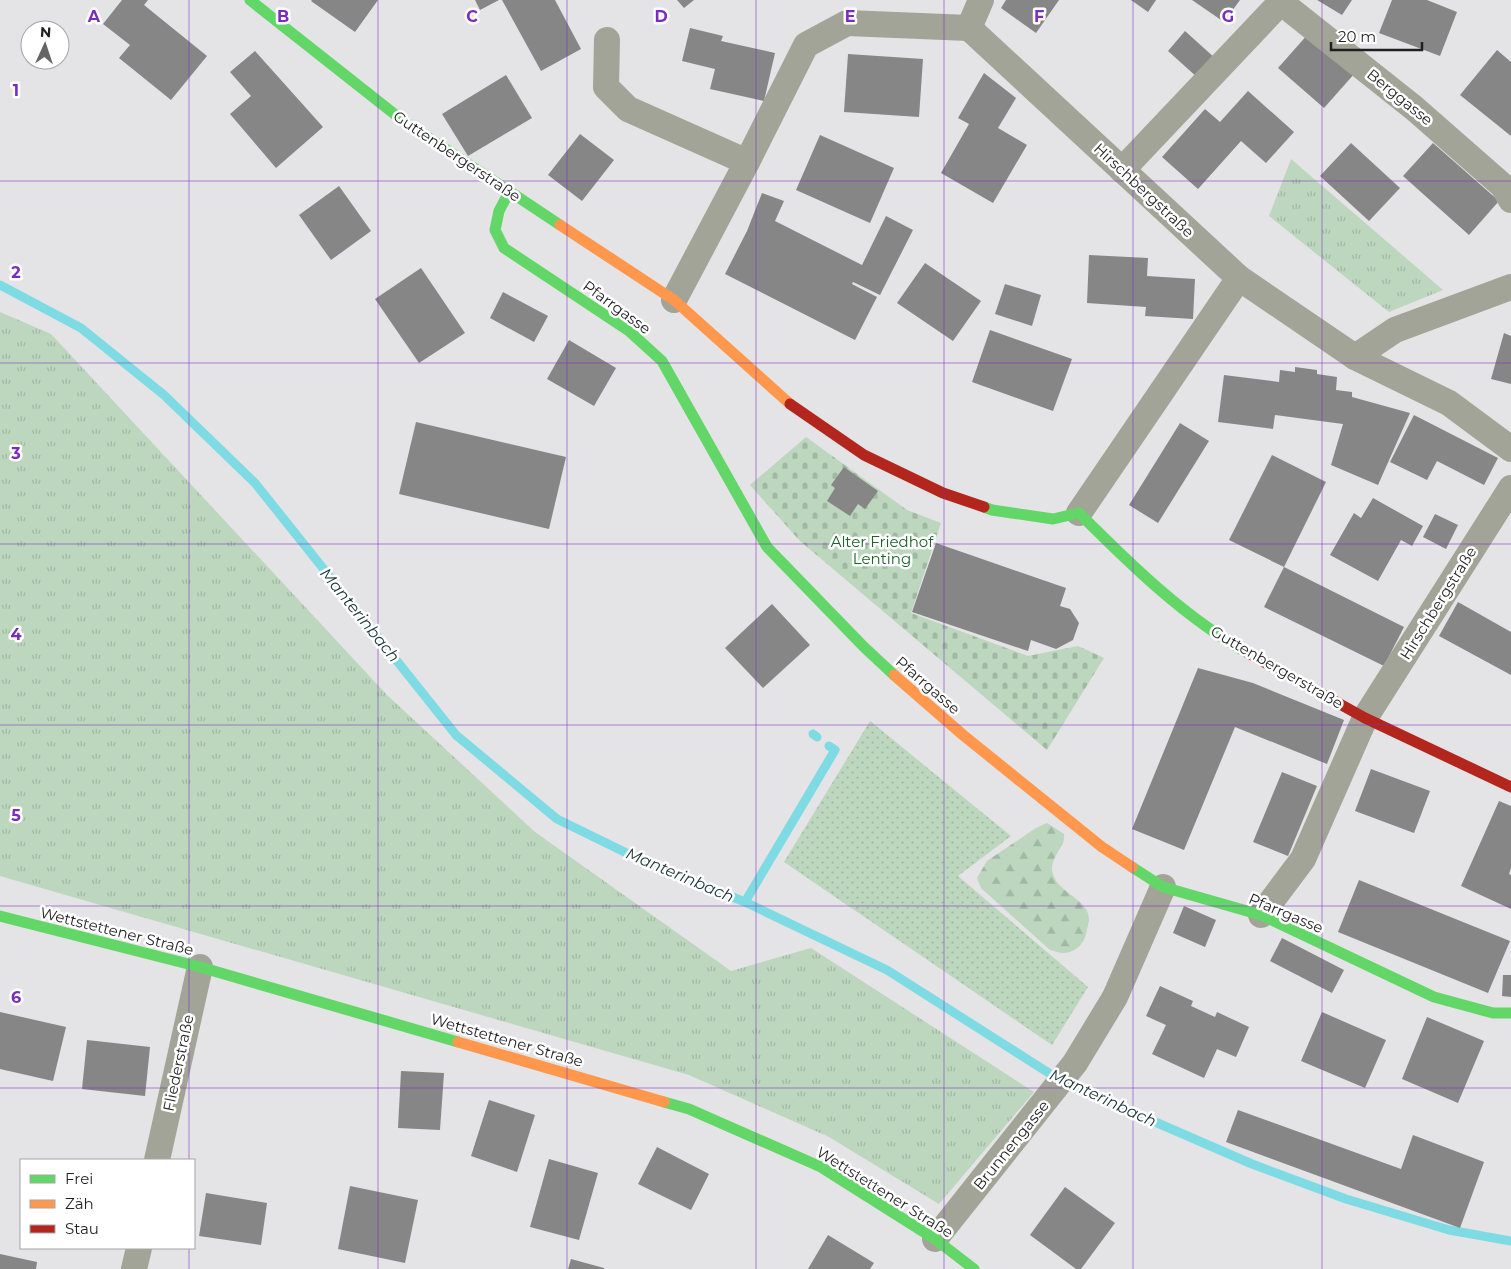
<svg xmlns="http://www.w3.org/2000/svg" width="1511" height="1269" font-family="Montserrat,sans-serif">
<style>
.grass{fill:url(#grass-tufts)}
.forest{fill:url(#forest-firs)}
.cemetery{fill:url(#cemetery-stones)}
.park{fill:url(#park-dots)}
.lines{fill:none;stroke-linecap:round;stroke-linejoin:round}
.stream{stroke:#7fdbe3;stroke-width:9}
.building{fill:#868687}
.street{stroke:#a2a497;stroke-width:26}
.fast{stroke:#63d668;stroke-width:11}
.slow{stroke:#ff974d;stroke-width:11}
.jam{stroke:#b3261e;stroke-width:11}
.grid{fill:none;stroke:#7b2cbf;stroke-width:1;stroke-opacity:0.55}
.labels{text-anchor:middle;dominant-baseline:central;stroke-width:5;stroke-linejoin:round;paint-order:stroke}
.street-label{font-size:15px;fill:#201f21;stroke:#fff}
.park-label{font-size:15px;fill:#1c6328;stroke:#fff}
.water-label{font-size:16px;font-style:italic;fill:#21383a;stroke:#fff}
.grid-label{font-size:16px;text-anchor:middle;font-weight:bold;fill:#7b2cbf;stroke:#fff;stroke-width:5;stroke-linejoin:round;paint-order:stroke}
</style>
<defs>
<pattern id="grass-tufts" width="24" height="20" patternUnits="userSpaceOnUse" patternTransform="scale(1.25)"><rect width="24" height="20" fill="#bcd7be"/><path d="M3 7l-1-3M5 7V3M7 7l1-3M15 17l-1-3M17 17v-4M19 17l1-3" fill="none" stroke="#a1b8a3"/></pattern>
<pattern id="forest-firs" width="22" height="20" patternUnits="userSpaceOnUse" patternTransform="scale(1.25)"><rect width="22" height="20" fill="#bcd7be"/><path d="M5 1l3.5 6h-7zM16 11l3.5 6h-7z" fill="#a1b8a3"/></pattern>
<pattern id="cemetery-stones" width="16" height="16" patternUnits="userSpaceOnUse" patternTransform="scale(1.25)"><rect width="16" height="16" fill="#bcd7be"/><path d="M2 7V4a2 2 0 0 1 4 0v3zM10 15v-3a2 2 0 0 1 4 0v3z" fill="#a1b8a3"/></pattern>
<pattern id="park-dots" width="8" height="8" patternUnits="userSpaceOnUse" patternTransform="scale(1.25)"><rect width="8" height="8" fill="#bcd7be"/><path d="M2 2h.1M6 6h.1" fill="none" stroke="#a1b8a3" stroke-width="1.8" stroke-linecap="round"/></pattern>
</defs>
<rect width="100%" height="100%" fill="#e4e3e5"/>
<g class="grass">
<path d="M1291 159 1443 290 1389 312 1269 216Z"/>
<path d="M0 312 51 334 387 695 535 832 731 971 811 948 1034 1092 939 1204 829 1137 689 1075 0 876Z"/>
</g>
<path class="forest" d="M1047 823 1064 834C1066 846 1051 856 1052 870 1055 893 1087 897 1089 918 1089 921 1088 926 1087 929 1086 937 1083 944 1076 949 1067 955 1059 953 1050 950L981 888 977 878 987 861 1036 828Z"/>
<path class="cemetery" d="M806 437 907 510 941 523 911 613 1028 656 1078 646 1104 658 1047 750 800 541 750 485Z"/>
<path class="park" d="M870 721 1011 836 958 876 1088 987 1052 1045 784 862Z"/>
<g class="lines">
<g class="stream">
<path d="M0 285 81 328 164 395 255 483 456 735 557 819 645 862 745 902 887 970 1063 1082 1252 1164 1346 1199 1449 1230 1511 1241"/>
<path d="M813 734 817 737"/>
<path d="M745 902 835 750 829 746"/>
</g>
</g>
<g class="building">
<path d="M122 0H148L144 5 207 56 171 100 119 58 130 45 103 24Z"/>
<path d="M312 0H378L355 32 311 1Z"/>
<path d="M475 0H499L480 10Z"/>
<path d="M502 0H555L581 49 541 71Z"/>
<path d="M677 0H694L684 8Z"/>
<path d="M1006 0H1059L1036 33 1001 8Z"/>
<path d="M1131 0H1156L1148 12Z"/>
<path d="M1192 0H1240L1224 22Z"/>
<path d="M1317 0H1352L1342 15Z"/>
<path d="M1392 0H1427L1457 12 1440 56 1379 33Z"/>
<path d="M690 28 723 36 721 41 775 53 764 101 710 89 715 69 682 61Z"/>
<path d="M1185 31 1216 59 1198 78 1168 51Z"/>
<path d="M1309 33 1355 73 1324 108 1278 68Z"/>
<path d="M1497 50 1511 62V136L1460 95Z"/>
<path d="M255 51 323 127 276 168 230 114 251 96 230 72Z"/>
<path d="M848 54 923 59 919 117 844 112Z"/>
<path d="M984 73 1016 98 998 128 1027 145 993 203 941 173 969 124 958 118Z"/>
<path d="M506 75 532 118 468 156 442 114Z"/>
<path d="M1248 91 1294 132 1266 163 1241 141 1198 189 1162 157 1205 109 1220 122Z"/>
<path d="M580 134 614 160 582 201 548 175Z"/>
<path d="M820 135 894 168 870 223 796 190Z"/>
<path d="M1351 143 1400 188 1369 221 1320 176Z"/>
<path d="M1433 143 1499 201 1469 235 1403 176Z"/>
<path d="M339 186 371 231 331 260 299 215Z"/>
<path d="M762 193 784 201 775 221 862 265 886 216 913 230 880 295 853 282 852 284 877 297 855 340 725 274 747 231Z"/>
<path d="M1089 255 1148 258 1147 276 1195 279 1193 319 1145 316 1146 307 1087 303Z"/>
<path d="M925 263 981 301 953 341 897 303Z"/>
<path d="M421 268 465 333 419 363 375 299Z"/>
<path d="M1005 284 1041 295 1032 326 995 314Z"/>
<path d="M503 292 548 316 534 342 490 318Z"/>
<path d="M990 330 1072 359 1053 411 972 382Z"/>
<path d="M1504 333 1511 336V384L1491 379Z"/>
<path d="M569 340 616 368 594 406 547 379Z"/>
<path d="M1295 367 1317 370V374L1337 377 1336 390 1352 392V397L1410 413 1378 485 1331 465 1343 424 1275 415 1273 429 1218 422 1224 375 1279 382 1280 370 1295 372Z"/>
<path d="M1414 415 1498 458 1484 485 1437 461 1427 480 1390 462Z"/>
<path d="M416 422 566 457 549 529 399 494Z"/>
<path d="M1180 423 1209 441 1158 523 1129 505Z"/>
<path d="M1272 455 1326 482 1284 567 1229 540Z"/>
<path d="M844 467 878 491 865 509 858 504 850 516 827 501 835 488 831 485Z"/>
<path d="M1373 498 1423 526 1412 546 1401 540 1378 581 1330 555 1354 513 1361 518Z"/>
<path d="M1435 514 1458 525 1446 549 1423 537Z"/>
<path d="M936 543 1066 588 1060 606 1070 609 1079 623 1073 640 1056 649 1031 640 1028 651 912 612Z"/>
<path d="M1284 567 1404 627 1384 666 1264 607Z"/>
<path d="M1458 602 1511 632V675L1439 636Z"/>
<path d="M772 604 810 645 763 688 725 648Z"/>
<path d="M1198 668 1253 683 1344 720 1327 764 1235 727 1184 850 1132 829Z"/>
<path d="M1371 769 1430 791 1414 833 1355 811Z"/>
<path d="M1282 772 1317 786 1288 856 1253 842Z"/>
<path d="M1499 801 1511 806V868L1509 874 1511 875V909L1461 886Z"/>
<path d="M1359 880 1510 941 1488 993 1338 932Z"/>
<path d="M1184 906 1216 920 1205 947 1173 933Z"/>
<path d="M1282 938 1344 970 1332 993 1270 961Z"/>
<path d="M1503 975H1511V997L1502 996Z"/>
<path d="M1160 986 1193 1001 1191 1006 1215 1017 1217 1012 1249 1027 1236 1057 1217 1049 1204 1078 1152 1054 1166 1025 1146 1016Z"/>
<path d="M0 1012 66 1027 53 1081 0 1069Z"/>
<path d="M1322 1012 1386 1040 1365 1088 1301 1061Z"/>
<path d="M1427 1017 1484 1041 1458 1103 1402 1079Z"/>
<path d="M87 1040 150 1047 145 1096 82 1089Z"/>
<path d="M401 1071 444 1073 440 1130 398 1128Z"/>
<path d="M489 1100 535 1115 517 1172 471 1156Z"/>
<path d="M1238 1110 1401 1169 1413 1135 1484 1162 1460 1228 1226 1142Z"/>
<path d="M657 1147 709 1174 691 1210 638 1184Z"/>
<path d="M549 1159 598 1173 579 1240 530 1227Z"/>
<path d="M350 1186 418 1200 405 1263 338 1249Z"/>
<path d="M1065 1187 1115 1223 1081 1269H1076L1030 1235Z"/>
<path d="M206 1193 267 1203 261 1245 199 1236Z"/>
<path d="M828 1235 874 1263 870 1269H808Z"/>
<path d="M0 1254 37 1262 36 1269H0Z"/>
<path d="M571 1259 604 1268V1269H568Z"/>
</g>
<g class="lines">
<g class="street">
<path d="M1278 0 1414 108 1503 186 1511 200"/>
<path d="M969 28 1239 278 1355 357 1449 403 1511 449"/>
<path d="M969 28 981 0"/>
<path d="M607 40 606 87 628 109 747 162"/>
<path d="M1122 170 1281 2"/>
<path d="M674 300 747 162 806 45 847 23 969 28"/>
<path d="M1355 357 1395 330 1511 287"/>
<path d="M1079 513 1239 278"/>
<path d="M1261 915 1303 859 1365 718 1511 488"/>
<path d="M157 1160 200 967"/>
<path d="M935 1239 1075 1063 1115 997 1163 887"/>
<path d="M134 1269 139 1248"/>
</g>
<g class="fast">
<path d="M250 0 402 120 560 225"/>
<path d="M509 192 499 211 495 230 504 248 629 331 662 361 767 547 864 647 894 675"/>
<path d="M984 507 992 510 1053 519 1079 513C1130 564 1185 618 1248 653"/>
<path d="M1132 867 1163 887 1261 915 1434 997 1493 1013H1511"/>
<path d="M0 916 200 967 458 1042"/>
<path d="M664 1102 689 1109 821 1167 935 1239 974 1269"/>
</g>
<g class="slow">
<path d="M560 225 674 300 790 404"/>
<path d="M894 675 963 735 1102 847 1132 867"/>
<path d="M458 1042 664 1102"/>
</g>
<g class="jam">
<path d="M790 404 864 455 943 493 984 507"/>
<path d="M1248 653 1365 718 1511 787"/>
</g>
</g>
<path class="grid" d="M189 0V1160M378 0V1269M567 0V1269M756 0V1269M944 0V1269M1133 0V1269M1322 0V1269M0 181H1511M0 363H1511M0 544H1511M0 725H1511M0 906H1511M0 1088H1511M189 1248V1269"/>
<g class="labels">
<g class="street-label">
<text transform="translate(1400 97) rotate(39)">Berggasse</text>
<text transform="translate(457 156) rotate(34)">Guttenbergerstraße</text>
<text transform="translate(1144 190) rotate(43)">Hirschbergstraße</text>
<text transform="translate(617 307) rotate(36)">Pfarrgasse</text>
<text transform="translate(1438 603) rotate(-58)">Hirschbergstraße</text>
<text transform="translate(1277 667) rotate(30)">Guttenbergerstraße</text>
<text transform="translate(928 685) rotate(41)">Pfarrgasse</text>
<text transform="translate(1286 913) rotate(23)">Pfarrgasse</text>
<text transform="translate(117 931) rotate(14)">Wettstettener Straße</text>
<text transform="translate(507 1040) rotate(16)">Wettstettener Straße</text>
<text transform="translate(178 1063) rotate(-78)">Fliederstraße</text>
<text transform="translate(1011 1145) rotate(-51)">Brunnengasse</text>
<text transform="translate(885 1192) rotate(32)">Wettstettener Straße</text>
</g>
<g class="park-label">
<text x="882" y="541">Alter Friedhof<tspan x="882" dy="17">Lenting</tspan></text>
</g>
<g class="water-label">
<text transform="translate(360 615) rotate(51)">Manterinbach</text>
<text transform="translate(680 875) rotate(23)">Manterinbach</text>
<text transform="translate(1103 1098) rotate(25)">Manterinbach</text>
</g>
</g>
<g class="grid-label">
<text x="94" y="22">A</text>
<text x="283" y="22">B</text>
<text x="472" y="22">C</text>
<text x="661" y="22">D</text>
<text x="850" y="22">E</text>
<text x="1039" y="22">F</text>
<text x="1228" y="22">G</text>
<text x="16" y="96">1</text>
<text x="16" y="278">2</text>
<text x="16" y="459">3</text>
<text x="16" y="640">4</text>
<text x="16" y="821">5</text>
<text x="16" y="1003">6</text>
</g>
<rect x="20" y="1159" width="175" height="90" fill="#ffffff" stroke="#a6a5a6"/>
<rect x="30" y="1175" width="25" height="8" fill="#63d668" stroke="#a6a5a6"/>
<text x="65" y="1184" font-size="15" fill="#201f21">Frei</text>
<rect x="30" y="1200" width="25" height="8" fill="#ff974d" stroke="#a6a5a6"/>
<text x="65" y="1209" font-size="15" fill="#201f21">Zäh</text>
<rect x="30" y="1225" width="25" height="8" fill="#b3261e" stroke="#a6a5a6"/>
<text x="65" y="1234" font-size="15" fill="#201f21">Stau</text>
<g transform="translate(45 45) rotate(3)"><circle r="24" fill="#ffffff" stroke="#a6a5a6"/>
<path d="M0-4L9 19L0 12L-9 19Z" fill="#656466"/>
<text y="-8" font-size="14" font-weight="bold" text-anchor="middle" fill="#201f21">N</text>
</g>
<path d="M1331 42v8h91v-8" fill="none" stroke="#201f21" stroke-width="2.5"/>
<text x="1338" y="42" font-size="15" fill="#201f21" stroke="#ffffff" stroke-width="4" paint-order="stroke">20 m</text>
</svg>
